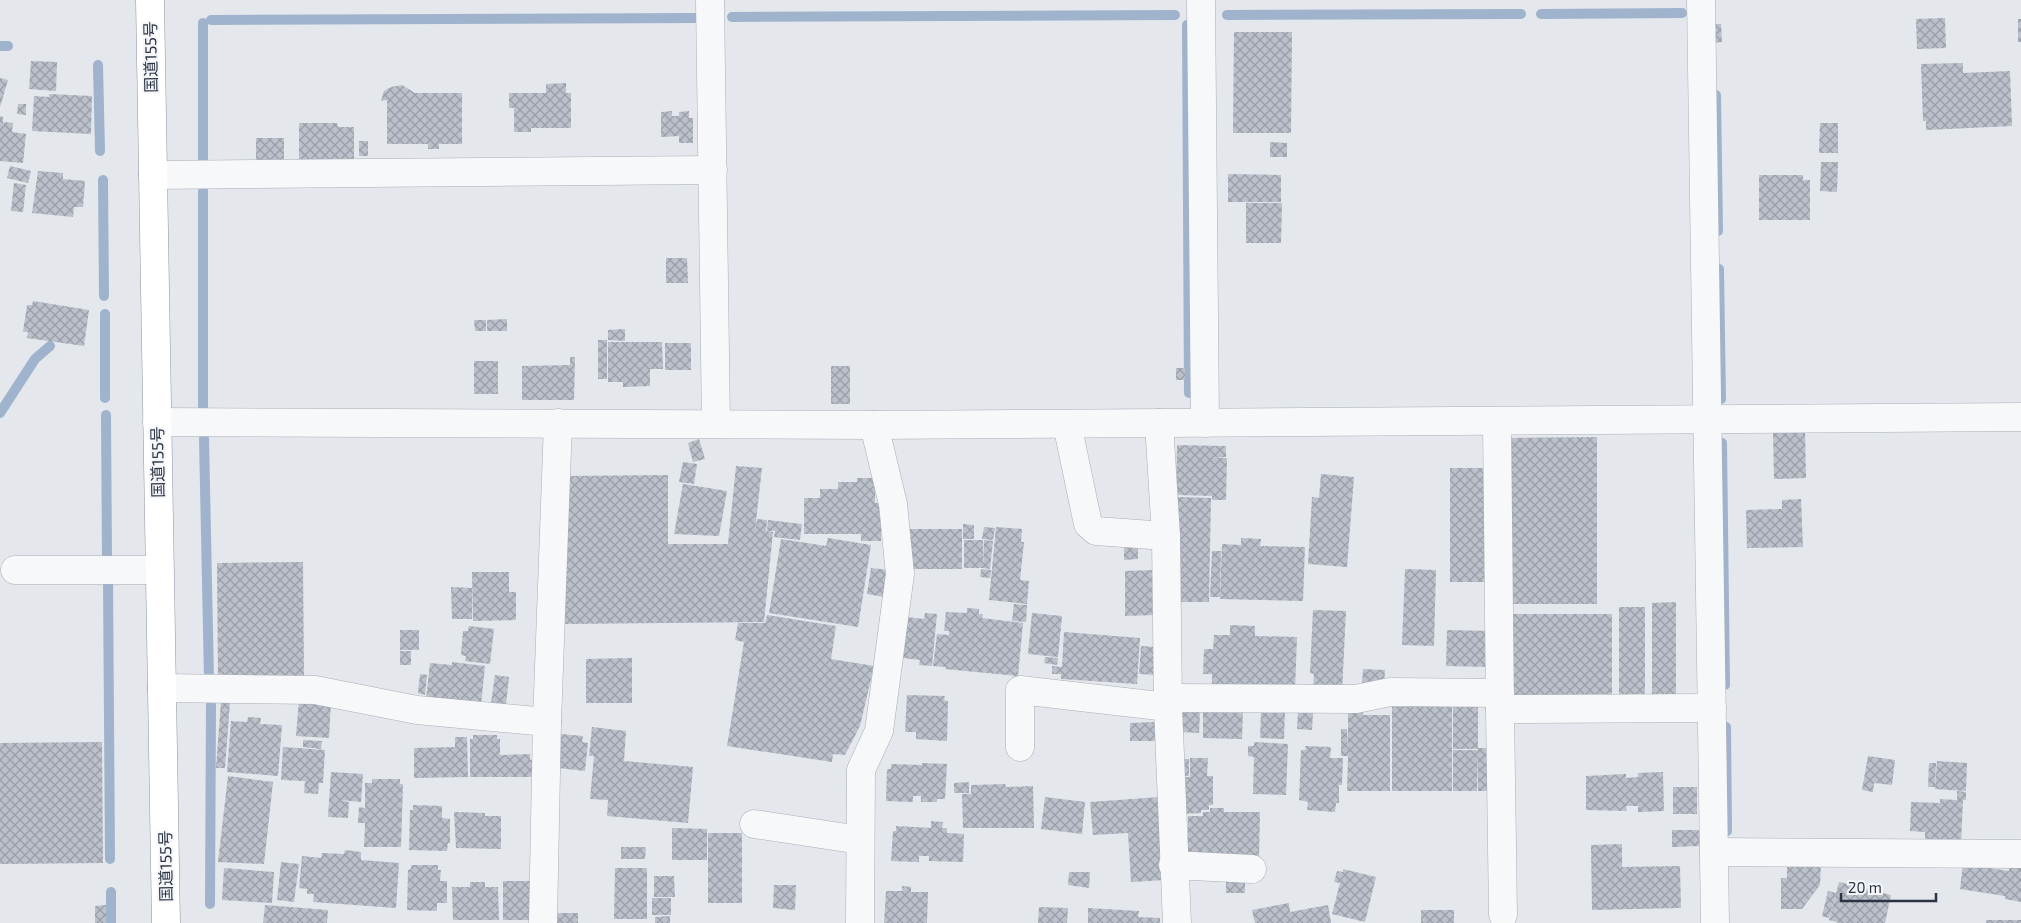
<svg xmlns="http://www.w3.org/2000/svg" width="2021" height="923" font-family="'Exo 2','Noto Sans JP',sans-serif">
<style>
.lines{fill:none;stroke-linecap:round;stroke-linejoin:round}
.stream{stroke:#9fb4cc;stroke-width:10}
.building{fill:url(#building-cross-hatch)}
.minor-casing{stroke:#a9aeb7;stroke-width:29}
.highway-casing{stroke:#8b94a3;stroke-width:29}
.minor{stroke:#f7f8fa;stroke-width:28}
.highway{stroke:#fff;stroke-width:28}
.labels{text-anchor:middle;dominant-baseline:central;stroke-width:4;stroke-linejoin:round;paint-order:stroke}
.street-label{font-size:16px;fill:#2b3445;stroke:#f4f6f9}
</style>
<defs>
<pattern id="building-cross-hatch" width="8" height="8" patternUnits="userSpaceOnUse" patternTransform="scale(1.25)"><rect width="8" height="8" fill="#bbc0ca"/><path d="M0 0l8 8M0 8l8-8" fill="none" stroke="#989da6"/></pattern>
</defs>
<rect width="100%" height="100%" fill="#e4e7ec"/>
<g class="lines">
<g class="stream">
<path d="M1541 14 1682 13"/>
<path d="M1227 15 1521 14"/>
<path d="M732 17 1175 15"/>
<path d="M211 20 698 18"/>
<path d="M203 23V165"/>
<path d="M1187 25 1189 393"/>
<path d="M0 46H8"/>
<path d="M98 65 100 151"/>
<path d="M1716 95 1718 231"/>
<path d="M103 180 104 296"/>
<path d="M203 191V412"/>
<path d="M1719 269 1721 399"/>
<path d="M105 314V398"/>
<path d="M0 413 35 359 50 346"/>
<path d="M106 415 107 558"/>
<path d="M204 438 209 678"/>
<path d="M1722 443 1725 685"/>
<path d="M108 579 110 859"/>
<path d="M1726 727 1727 831"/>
<path d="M111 892V923"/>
<path d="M210 904 211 705"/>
</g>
</g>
<g class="building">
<path d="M1945 18 1946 48 1917 49 1916 19Z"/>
<rect x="2018" y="19" width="3" height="23"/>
<path d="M1711 24H1721L1722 42 1711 43Z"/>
<path d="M1234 32H1292L1291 133H1233Z"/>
<path d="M31 61 57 62 56 91 29 89Z"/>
<path d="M1963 63V73L2010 71 2012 126 1926 130V121H1923L1921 64Z"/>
<path d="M0 78 8 80 0 107Z"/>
<path d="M566 83V93H571V128H531V132H514V108H509V93H546V84Z"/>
<path d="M402 85 415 93H462V144H439V149H428V144H387V100L381 101 384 91 391 87Z"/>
<path d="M49 94 92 96 91 134 32 131 34 96 49 97Z"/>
<path d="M18 104H26V115L17 114Z"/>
<path d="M672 111V116H679V112L689 111V118H693V143H679V119V136L661 137V112Z"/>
<path d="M0 116 3 117V126L4 122 13 123 12 132 26 134 23 163 0 161Z"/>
<path d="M299 123H337L338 127H354V163H299Z"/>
<path d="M1820 123H1838V153H1819Z"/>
<rect x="256" y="138" width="28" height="25"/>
<rect x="359" y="141" width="9" height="15"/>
<path d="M1270 142 1287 143V157H1270Z"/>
<path d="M1821 162H1838L1837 192 1820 191Z"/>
<path d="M10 166 31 171 28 183 7 178Z"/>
<path d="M38 171 63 173V179L85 181 83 207H74L73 217 32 213Z"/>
<path d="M1228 174 1281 175V202H1228Z"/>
<path d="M1759 175H1803V180H1810V220H1759Z"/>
<path d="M14 183 26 185 23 212 11 211Z"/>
<path d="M1246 203H1282L1281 243H1246Z"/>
<path d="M666 258H687L688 283H666Z"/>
<path d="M33 301 89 310 84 346 27 338 28 332H23L27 305H32Z"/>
<path d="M507 319V331H487V320Z"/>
<path d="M474 320H486V331H475Z"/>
<path d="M625 329V341L608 340V330Z"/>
<rect x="598" y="340" width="9" height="39"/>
<path d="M608 342H662L663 369H650V386L623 387V382H608Z"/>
<rect x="665" y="343" width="26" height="27"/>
<path d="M570 357H575L574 400H522V366L570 365Z"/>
<rect x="474" y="361" width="24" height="33"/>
<rect x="831" y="366" width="19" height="38"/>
<rect x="1176" y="368" width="9" height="12"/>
<path d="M1805 429 1806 478 1774 479 1773 430Z"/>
<path d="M1597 437V604H1511V438Z"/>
<path d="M699 439 705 459 693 462 688 443Z"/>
<path d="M1177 445 1226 446V457H1211L1227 458 1226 500H1212V496L1176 495Z"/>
<path d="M683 462 697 464 694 484 679 482Z"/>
<path d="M736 466 762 468 755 530 757 519 767 520 766 531 773 532 764 622 565 624 564 476 668 475V544H728Z"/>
<rect x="1450" y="468" width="40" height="114"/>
<path d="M1321 474 1354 477 1347 567 1308 564 1312 497 1319 498Z"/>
<path d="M857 478H875V503H881V541H861V534H804V498H820V489H838V482H857Z"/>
<path d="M683 484 727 491 719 536 674 534Z"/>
<path d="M1178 497 1211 498 1209 602H1176Z"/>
<path d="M1801 499 1803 547 1747 548 1746 510 1782 509V500Z"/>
<path d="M768 520 802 524 800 540 774 537 775 531H767Z"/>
<path d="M963 524 974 525V539H963Z"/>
<path d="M984 527 995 528 993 540 982 539Z"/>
<path d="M996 527 1022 529 1021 542H1024L1020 580 1029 581 1027 604 989 600Z"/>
<rect x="910" y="529" width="52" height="40"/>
<path d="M828 538 871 545 858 627 769 613 781 539 826 546Z"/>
<path d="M1241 538 1261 539 1260 546 1305 547 1303 601 1220 599 1222 544 1241 545Z"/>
<rect x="964" y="540" width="19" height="28"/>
<path d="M984 540 993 541 990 569 983 568Z"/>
<path d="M1124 544 1138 545V559L1124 560Z"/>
<path d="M1212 551H1221L1220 597H1210Z"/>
<path d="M303 562 304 678 218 679 217 563Z"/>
<path d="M871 568 888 570 884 597 867 594Z"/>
<path d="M981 569 991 570 990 578 980 577Z"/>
<path d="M1405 569 1436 570 1434 646 1402 645Z"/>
<path d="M1155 570V615L1125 616V571Z"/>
<path d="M472 572H509V592H516V620L473 621Z"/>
<path d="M451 587 472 588V619H452Z"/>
<path d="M1676 602V701H1652V603Z"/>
<path d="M1014 604 1027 605 1026 622 1012 621Z"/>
<rect x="1619" y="607" width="26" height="93"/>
<path d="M967 608 979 609V614H983L982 618 1023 623 1018 676 945 669 946 667 933 666 937 634 949 635V631H944L946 612 967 613Z"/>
<path d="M1313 610 1346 611 1342 692 1313 691 1314 674 1310 673Z"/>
<path d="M925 613 937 614 932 666 919 665 920 660 903 658 907 617 924 619Z"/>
<path d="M1032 613 1062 616 1058 657 1028 654Z"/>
<rect x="1512" y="614" width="100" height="88"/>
<path d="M767 615 836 626 831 659 874 666 860 726 845 755 833 754 832 762 727 746 744 642 735 640 738 623H765Z"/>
<path d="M1230 625 1255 626V636L1297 637 1295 690 1212 687V674H1203L1204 649H1213L1214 635H1230Z"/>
<path d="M469 626 494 629 490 664 465 661 466 656 461 655 463 631H468Z"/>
<rect x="400" y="630" width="19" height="20"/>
<path d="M1447 630 1490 631 1489 667 1446 666Z"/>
<path d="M1064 632 1140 638 1137 684 1061 679V674H1052V666L1062 667Z"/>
<path d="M1141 646 1158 647 1156 675 1139 674Z"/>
<rect x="400" y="651" width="11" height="14"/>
<path d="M1045 657 1058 658 1057 665 1044 663Z"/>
<path d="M632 658V703H586V659Z"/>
<path d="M452 662 485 666 481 705 426 699 430 663 452 665Z"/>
<path d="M1363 669 1385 670 1384 685 1362 684Z"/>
<path d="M420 674 427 675 425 695 418 693Z"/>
<path d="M495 675 509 677 506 705 491 703Z"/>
<path d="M907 695 945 696 944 700 948 701 947 741 916 739V732H905Z"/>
<path d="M299 700 331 702 329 738 296 736Z"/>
<path d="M221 701 230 702 225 768H216Z"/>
<rect x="1392" y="702" width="60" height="89"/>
<rect x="1453" y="706" width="25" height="43"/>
<path d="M1348 708H1363V715H1390V791H1347L1348 756H1341V729H1347L1348 750Z"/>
<path d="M1203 710 1243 711 1242 739 1203 738Z"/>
<path d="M1261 711H1285L1284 739 1260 738Z"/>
<path d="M1182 712H1200L1199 733 1181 732Z"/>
<path d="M1298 712 1313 713 1312 730 1297 729Z"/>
<path d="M248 717 261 718 260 724 282 725 278 776 227 772 231 721 247 722Z"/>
<path d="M1156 722V741H1130V723Z"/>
<path d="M592 727 626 731 624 761 693 767 688 823 607 816 608 800 590 799 594 756H589Z"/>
<path d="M561 734 583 736 582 742 588 743 585 771 558 768Z"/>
<path d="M473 735H497V739H500V755L530 754V760L535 759V777H470V739H473Z"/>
<path d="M455 737H467L468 777 414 778V748L455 747Z"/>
<path d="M303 740 322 741 321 749 303 747Z"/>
<path d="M102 742 103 863 0 864V743Z"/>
<path d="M1254 742 1288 744 1286 795 1253 794 1254 757 1248 756V746H1254Z"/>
<path d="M1305 746 1331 747 1330 758H1343L1342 785H1339V803H1336L1335 812 1307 810 1308 802 1299 800 1301 750H1306Z"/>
<path d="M283 747 325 750 323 783H319L318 794 304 793 305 781 281 780Z"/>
<rect x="1478" y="748" width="16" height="43"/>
<path d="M1453 750H1478L1477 791H1453Z"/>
<path d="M1868 756 1895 760 1892 785 1874 783 1873 792 1862 790Z"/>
<path d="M1190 758H1208L1207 776H1202H1213V805H1209V810H1201V813L1184 814 1179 777H1190Z"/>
<rect x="1178" y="759" width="11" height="17"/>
<path d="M1937 761 1967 763 1966 791 1935 789Z"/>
<path d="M922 763 947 764 945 799H937V802H921V796H913V802L886 801 887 769H891V764L922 765Z"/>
<path d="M1929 763H1936L1935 787H1928Z"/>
<path d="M331 772 363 774 361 802 340 800 349 802 348 818 328 817Z"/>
<path d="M1663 772 1664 811 1638 812V806H1626L1627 811 1586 810V776L1626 774V778L1638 777V773Z"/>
<path d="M228 776 273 782 264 864 218 862Z"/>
<path d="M372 779H400V784H403L401 847H364L365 823H358L359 807 365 808V783H372Z"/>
<path d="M969 782V793H954V783Z"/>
<path d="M1005 784 1006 787 1033 786 1034 828H963L962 794H971V785Z"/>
<rect x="1673" y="787" width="24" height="27"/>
<path d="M1957 791 1966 792V800H1963L1961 843 1925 841V832L1910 831 1911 802 1940 803V799L1957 800Z"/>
<path d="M1045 797 1085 802 1082 834 1041 829Z"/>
<path d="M1160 797 1165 880 1131 882 1128 833 1093 835 1090 802Z"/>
<path d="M413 805 442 806V818L450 819V843H448L447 851 409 850 410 810H413Z"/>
<path d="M1210 808H1224V812H1260L1259 858H1188V816H1203V812H1210Z"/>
<path d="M454 812 485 813V816H501V849L456 848Z"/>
<path d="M931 821 943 822 942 828H947V833L964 834 963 862 929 861V856H919V862L891 861 893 831H896V826L931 828Z"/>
<path d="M672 828 707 829V860H672Z"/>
<path d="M1672 830H1699L1700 846 1672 847Z"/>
<rect x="708" y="833" width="34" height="70"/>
<path d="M1622 844V867L1680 866 1681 908 1592 910 1591 845Z"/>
<path d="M621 847H646L645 859H621Z"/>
<path d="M345 850 361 852V860L399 863 396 908 313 902 314 894H307V889L299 888 302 856 321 858 322 853 344 854Z"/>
<path d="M281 862 299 864 294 902 277 900Z"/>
<path d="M2010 863 2021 865V902L2005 899V896L1960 889 1963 864 2009 871Z"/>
<path d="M1787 864H1821L1820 885 1802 909H1781V878H1787Z"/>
<path d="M411 865H438V870H441L440 881H447V903H437V911L407 910 408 870 411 869Z"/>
<path d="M224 868 274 872 272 903 222 900Z"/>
<path d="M615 868H647V919H614Z"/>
<path d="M1343 869 1376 877 1365 922 1332 914 1340 883 1334 882 1337 871 1343 872Z"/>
<path d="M1069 872H1090L1089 888 1068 885Z"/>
<path d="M654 876H674L675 897H654Z"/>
<rect x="1226" y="878" width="19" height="15"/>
<rect x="503" y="881" width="27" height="39"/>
<path d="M470 882H485V887H498L499 920H453L452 887H470Z"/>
<path d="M1839 882 1891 895 1885 923H1839L1829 920Z"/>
<path d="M774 885H796L795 910 773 908Z"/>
<path d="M902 886 911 887V892H928L927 923H884L886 891H902Z"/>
<path d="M1828 891 1836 893 1829 918 1822 916Z"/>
<rect x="652" y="898" width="19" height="17"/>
<path d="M1289 903 1290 912 1328 905 1331 923H1255L1252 910Z"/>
<path d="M106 905V923H95V906Z"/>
<path d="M265 905 328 910 327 923H263Z"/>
<path d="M1039 907 1068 908 1067 923H1038Z"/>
<path d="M1088 908 1139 911 1138 917 1160 918V923H1088Z"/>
<rect x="1421" y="910" width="33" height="13"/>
<rect x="552" y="913" width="26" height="10"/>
<path d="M670 916V923H655V917Z"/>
<rect x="1986" y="920" width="35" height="3"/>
</g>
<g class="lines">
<g class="minor-casing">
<g id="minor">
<path d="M710 0 716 424"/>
<path d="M1201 0 1205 423"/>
<path d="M1701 0 1715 923"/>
<path d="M153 175 713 170"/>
<path d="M157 422 874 425 2021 417"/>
<path d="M1497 422 1500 709 1712 708"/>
<path d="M1159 423 1166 536 1168 707 1177 923"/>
<path d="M1067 424 1088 524 1096 531 1166 536"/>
<path d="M15 570H159"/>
<path d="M162 688 315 690 417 710 547 722"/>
<path d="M1168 698 1356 699 1390 692 1500 693"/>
<path d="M1500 709 1503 915"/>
<path d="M1020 747V690L1168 707"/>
<path d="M754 824 860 840"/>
<path d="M1714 852 2021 854"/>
<path d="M1173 865 1252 869"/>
<path d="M543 923 547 722 558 423"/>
<path d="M860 923 861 770 879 731 900 574 893 504 874 425"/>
</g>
</g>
<g class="highway-casing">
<path id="highway" d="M150 0 166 923"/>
</g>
<use href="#minor" class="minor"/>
<use href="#highway" class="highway"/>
</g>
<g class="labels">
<g class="street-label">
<text transform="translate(150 57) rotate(-91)">国道155号</text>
<text transform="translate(157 462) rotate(-91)">国道155号</text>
<text transform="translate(165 866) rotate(-91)">国道155号</text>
</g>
</g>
<path d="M1841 893v8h95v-8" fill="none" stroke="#2b3445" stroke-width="2.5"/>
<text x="1848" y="893" font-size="15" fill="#2b3445" stroke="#f4f6f9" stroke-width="4" paint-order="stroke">20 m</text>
</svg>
